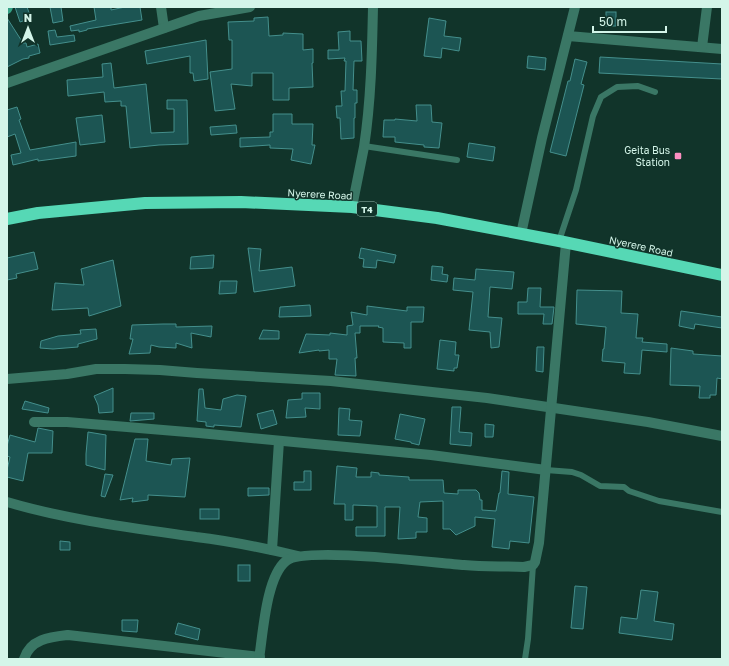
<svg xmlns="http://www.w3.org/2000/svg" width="729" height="666" font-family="'Golos Text',sans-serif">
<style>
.building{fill:#1c5553;stroke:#448f8c}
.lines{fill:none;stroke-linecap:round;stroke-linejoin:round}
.lane{stroke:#3a7765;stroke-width:6}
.street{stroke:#3a7765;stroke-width:10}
.secondary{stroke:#34a185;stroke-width:10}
.highway{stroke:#56d8b5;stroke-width:12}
.poi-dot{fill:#fc8fc1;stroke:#11342a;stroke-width:1.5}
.labels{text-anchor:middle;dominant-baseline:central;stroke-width:3;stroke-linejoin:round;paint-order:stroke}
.shield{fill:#11342a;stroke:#9abbb0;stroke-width:1}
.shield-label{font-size:9px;font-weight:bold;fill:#d4f5e9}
.poi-label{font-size:10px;fill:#d4f5e9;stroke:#11342a;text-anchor:end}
.street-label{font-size:10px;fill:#d4f5e9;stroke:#11342a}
</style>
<rect width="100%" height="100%" fill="#11342a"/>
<g class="building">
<path d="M15 7H27L31 18 20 22Z"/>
<path d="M50 7H61L63 21 53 23Z"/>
<path d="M94 7H111V10L125 7H140L142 20 87 29V30L79 32V30L71 31 70 26 96 20Z"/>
<rect x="606" y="12" width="10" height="14"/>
<path d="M268 17 269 36 283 35V33L303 34V50L313 49V63H312L313 87 289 88V100H273V73H252V86L231 84 235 109 215 111 210 72 232 69V40H229L228 22 254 21V18Z"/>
<path d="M7 18 23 43H26L27 47 38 44 40 53 29 56V58L23 59 7 67Z"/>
<path d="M429 18 446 21 444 36 461 38 459 51 442 48 441 58 424 56Z"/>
<path d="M55 30 57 37 74 35 75 41 50 45 48 31Z"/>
<path d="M350 31V41H361L362 61H354L353 90H357V103H355V118H354V138L341 139 340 118H337L336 106H342L341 91H345L346 61H344L345 58 328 59V50H339L338 32Z"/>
<path d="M206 40 208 79 194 81 193 73H190V56L147 64 145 51Z"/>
<path d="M528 56 546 58 545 70 527 68Z"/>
<path d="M600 57 722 64V79L599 73Z"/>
<path d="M575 59 587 62 581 84 584 85 566 156 550 152 568 81H570Z"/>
<path d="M111 63 114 88 146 84 151 133 174 132V109H167V100H187L188 144 159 145 130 148 126 106H121V101L105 102 104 92 68 96 67 80 103 77 102 64Z"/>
<path d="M416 105H431L432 122 442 123 439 148 424 147V145L395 142V137H383L384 120H395V119L417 121Z"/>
<path d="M17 107 21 119 19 120 30 150 76 142V156L38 161V159L13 165 11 155 21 153 15 134 7 137V110Z"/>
<path d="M273 114H292V124H313L312 145H315L311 164 291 160 293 149 270 148V145L240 147V138L270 137V132H273Z"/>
<path d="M102 115 105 142 80 145 76 118Z"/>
<path d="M236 125 237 133 211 135 210 127Z"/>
<path d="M469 143 495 147 493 161 467 157Z"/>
<path d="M248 248 261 249 259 271 292 267 295 286 254 292Z"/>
<path d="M361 248 396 255 394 263 377 260 376 268 363 267 364 259 359 258Z"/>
<path d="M34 252 38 269 16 274 17 278 7 280V258Z"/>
<path d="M214 255 213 268 190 269 191 257Z"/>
<path d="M113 260 121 306 89 316 88 308 52 310 55 283 84 285 81 269Z"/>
<path d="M432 266 443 267 442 274 448 275 447 282 431 280Z"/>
<path d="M476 269 514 272 512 289 490 287 488 317 502 318 499 347 491 348 490 332 469 330 473 292 453 290 454 278 475 280Z"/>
<path d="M220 281H237L236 293 219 294Z"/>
<path d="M528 288H541L540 307H554L552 324H543L544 314H518V302H527Z"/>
<path d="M577 290 622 291 621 313 638 314 636 338H643L642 342 667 344V352L642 350 640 374 624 373 625 363 602 361 603 349H604L606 327 576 324Z"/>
<path d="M310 305 311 316 279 317 280 307Z"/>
<path d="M367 306 407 311V307H424L423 322H411V348H404V343L383 342V328L378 327 379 326H360V333H355L357 358H355L356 376 335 375 337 359H329V350L319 351V350L299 353 306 334 330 335V333L347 335V326L353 325 351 312 367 315Z"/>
<path d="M681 311 722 317V328L695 324 694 329 679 326Z"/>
<path d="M163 324H176V327L212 326 211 337 191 333 192 348 176 343V348L159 347 151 345 150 353 129 354 133 339H130L132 325Z"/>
<path d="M96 329 97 339 78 344V347L53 349 40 348 41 341 58 336 81 334 80 330Z"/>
<path d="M263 330 279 331V339H259Z"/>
<path d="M440 340 456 342 455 355H459L457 368H454V371L437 369Z"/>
<path d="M537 347H544L543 372 536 371Z"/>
<path d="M671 348 693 351V354L722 356V379L717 378 716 395H710V398H699L700 386 670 385Z"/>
<path d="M113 388V412L99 413 98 405 94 396Z"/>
<path d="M199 389H203L205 408 221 410 223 399 237 395 246 396 241 427 214 425V427L206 426V422L197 421Z"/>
<path d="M302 393H320V409L305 408 306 417 286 418 288 400 302 399Z"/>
<path d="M25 401 49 408 48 413 22 409Z"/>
<path d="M452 407H461L459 432 472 433 471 446 450 444Z"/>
<path d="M339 408 350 409 349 420 362 421 360 436 338 435Z"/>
<path d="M273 410 277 424 261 429 257 414Z"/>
<path d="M131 413H154V419L130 421Z"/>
<path d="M400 414 425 419 419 445 411 443V442L395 439Z"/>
<path d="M485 424 494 425 493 437H485Z"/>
<path d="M38 428 53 431 52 453H28L23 481 7 477V470L10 457 7 456V446L10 435 35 442Z"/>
<path d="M88 432 106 435 105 470 86 465V454Z"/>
<path d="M135 439H148L146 461 171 465 172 459 190 458 185 497 148 495V500L132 502 133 498 120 500Z"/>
<path d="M337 466 357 468 356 477H371V472L379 473V475L409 477V480H443L444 493 458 494V490H476L479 493 480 500H482V510L496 511 499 493H500L502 471 509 472 508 494 534 497 529 543 510 541 509 549 492 547 495 519 475 517V526L456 535 450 529H443V501L420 502 418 517 427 518V532H416V538L398 539 400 507H385V536H356V527H377V506L353 505V520H345V504H334Z"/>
<path d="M304 471H311V490H294V482H304Z"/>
<path d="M105 474 113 475 105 497 101 496Z"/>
<path d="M248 488H269V495L248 496Z"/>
<rect x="200" y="509" width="19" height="10"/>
<path d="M60 541 70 542V550H60Z"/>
<rect x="238" y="565" width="12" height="16"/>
<path d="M575 586 587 587 583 629 571 628Z"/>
<path d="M641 590 658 592 654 621 674 624 672 640 619 633 621 617 637 619Z"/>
<path d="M122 620H138L137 632 122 631Z"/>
<path d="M178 623 200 629 198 640 175 634Z"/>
</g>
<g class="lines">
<g class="lane">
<path d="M364 146 457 160"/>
<path d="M559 241 576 190 593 116 601 97 617 87 638 86 655 92"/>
<path d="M546 470 572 472 581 475 600 486 624 487 629 491 659 501 722 512"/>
<path d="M525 659 528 639 533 565"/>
</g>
<g class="street">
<path d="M161 7 164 28"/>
<path d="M568 36 722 49"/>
<path d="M702 47 707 7"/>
<path d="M7 83 199 16 250 7"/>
<path d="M352 207C356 187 360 167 364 147 371 101 372 54 373 7"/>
<path d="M521 234 542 138 575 7"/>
<path d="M7 379 67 374 96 369H125L160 370 197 373 331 381 487 398 648 422 722 436"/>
<path d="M34 422H67L199 433 431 455 546 470"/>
<path d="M7 502C68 520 133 528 196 537 230 541 264 548 298 556"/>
<path d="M272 550 279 441"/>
<path d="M24 659C30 639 50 637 68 635L260 657"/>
<path d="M259 659C263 634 266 577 286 561 304 546 434 563 464 565 484 567 504 566 524 567L533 565 535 562 539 543 566 243"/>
</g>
<path class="secondary" d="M7 9 8 7"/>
<path class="highway" d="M7 219 38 213 145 203 241 202 352 207 437 218 559 241 722 275"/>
</g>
<rect class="poi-dot" x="674" y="152" width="8" height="8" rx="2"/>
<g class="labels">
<rect class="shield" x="357" y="202" width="20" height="14" rx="3"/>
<g class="shield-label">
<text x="367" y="209">T4</text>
</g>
<g class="poi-label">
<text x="670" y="150">Geita Bus<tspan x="670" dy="12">Station</tspan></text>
</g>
<g class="street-label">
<text transform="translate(320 194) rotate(3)">Nyerere Road</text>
<text transform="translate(641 246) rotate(12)">Nyerere Road</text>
</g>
</g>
<rect width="729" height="666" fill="none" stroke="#d4f5e9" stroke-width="16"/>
<g transform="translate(28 28)" stroke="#11342a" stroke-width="3" paint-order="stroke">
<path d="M0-3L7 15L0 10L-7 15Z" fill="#d4f5e9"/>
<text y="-6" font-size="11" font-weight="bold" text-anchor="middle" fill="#d4f5e9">N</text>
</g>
<path d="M593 26v6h73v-6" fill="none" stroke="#d4f5e9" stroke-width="2"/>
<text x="599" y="26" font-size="12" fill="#d4f5e9" stroke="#11342a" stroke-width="3" paint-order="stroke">50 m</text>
</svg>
